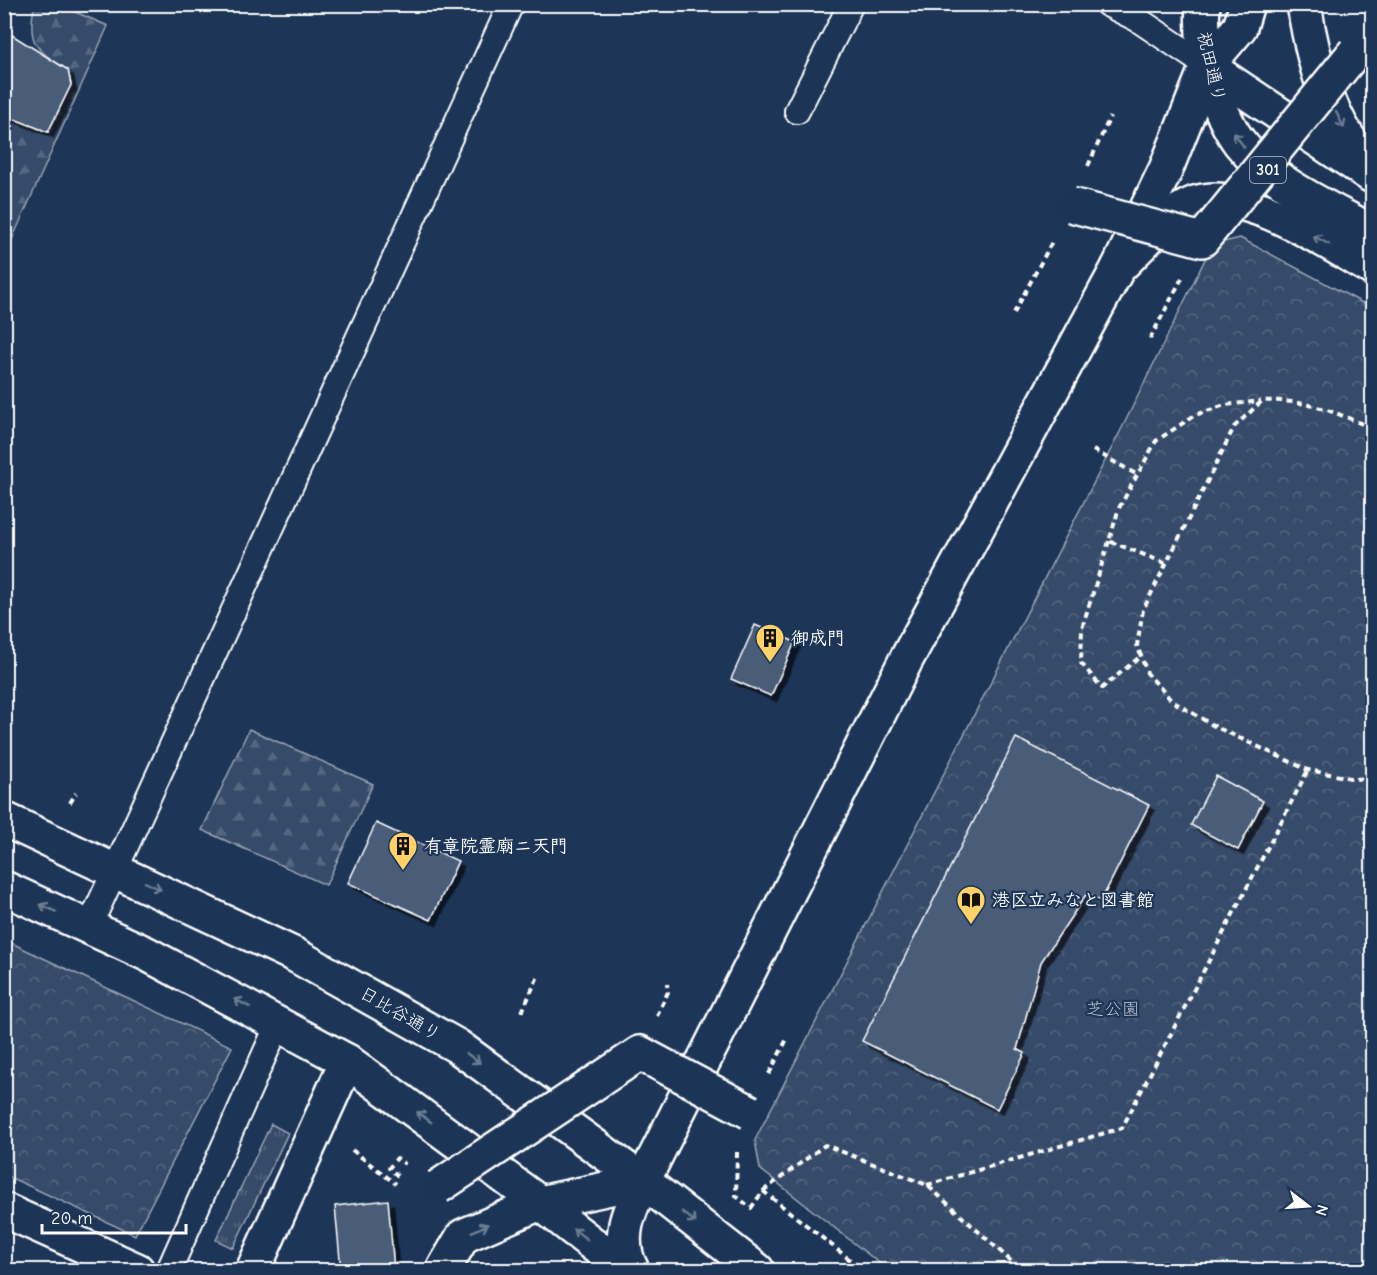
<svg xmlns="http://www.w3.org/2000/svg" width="1377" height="1275" font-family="'Comic Neue','Klee One',sans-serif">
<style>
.grass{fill:url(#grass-tufts);stroke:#9aa5b4;stroke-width:1.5}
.forest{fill:url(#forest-firs);stroke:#9aa5b4;stroke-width:1.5}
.park{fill:url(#park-crowns);stroke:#9aa5b4;stroke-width:1.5}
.building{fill:#4a5d79;stroke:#fff;stroke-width:1.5;filter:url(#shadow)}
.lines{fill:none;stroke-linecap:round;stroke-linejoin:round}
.lane-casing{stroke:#fff;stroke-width:28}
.street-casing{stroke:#fff;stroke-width:38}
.secondary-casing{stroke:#fff;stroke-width:38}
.primary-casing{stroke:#fff;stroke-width:38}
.path{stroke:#fff;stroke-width:4;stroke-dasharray:6 4.5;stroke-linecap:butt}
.lane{stroke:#1d3557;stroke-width:24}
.street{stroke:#1d3557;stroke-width:33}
.secondary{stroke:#1d3557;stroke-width:33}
.primary{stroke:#1d3557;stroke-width:33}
.street-bridge-casing{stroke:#fff;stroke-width:38;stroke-linecap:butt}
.street-bridge{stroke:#1d3557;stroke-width:33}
.oneway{stroke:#6c7c92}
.labels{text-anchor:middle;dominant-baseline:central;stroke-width:4.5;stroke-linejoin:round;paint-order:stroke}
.shield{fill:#1d3557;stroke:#bbc2cd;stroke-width:1.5}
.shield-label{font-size:16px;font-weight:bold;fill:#fff}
.street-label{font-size:18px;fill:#fff;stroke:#1d3557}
.poi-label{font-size:18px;font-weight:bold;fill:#fff;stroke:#1d3557;text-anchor:start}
.park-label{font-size:18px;fill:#b9c0ca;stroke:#1d3557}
</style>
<defs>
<pattern id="grass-tufts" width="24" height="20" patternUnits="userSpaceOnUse" patternTransform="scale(1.5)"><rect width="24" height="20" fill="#364b69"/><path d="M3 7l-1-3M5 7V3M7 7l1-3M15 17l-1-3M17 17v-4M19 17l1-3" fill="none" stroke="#546680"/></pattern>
<pattern id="forest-firs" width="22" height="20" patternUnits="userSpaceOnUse" patternTransform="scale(1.5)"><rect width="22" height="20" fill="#364b69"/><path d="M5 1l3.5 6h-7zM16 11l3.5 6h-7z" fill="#546680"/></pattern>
<pattern id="park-crowns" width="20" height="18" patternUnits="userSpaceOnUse" patternTransform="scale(1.5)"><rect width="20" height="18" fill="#364b69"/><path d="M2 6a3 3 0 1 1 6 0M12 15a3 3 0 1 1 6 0" fill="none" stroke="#546680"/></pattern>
<filter id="shadow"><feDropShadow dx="5.5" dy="5.5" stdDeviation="0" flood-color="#0009"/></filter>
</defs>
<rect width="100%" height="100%" fill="#1d3557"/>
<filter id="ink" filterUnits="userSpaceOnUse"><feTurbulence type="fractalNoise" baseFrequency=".0167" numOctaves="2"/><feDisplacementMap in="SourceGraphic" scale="12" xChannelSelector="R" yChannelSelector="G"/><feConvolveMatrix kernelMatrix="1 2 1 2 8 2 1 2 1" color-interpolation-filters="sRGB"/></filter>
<g filter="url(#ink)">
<path class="grass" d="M271 1124 288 1133 233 1248 216 1240Z"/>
<g class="forest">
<path d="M21 5H59L108 26 5 255V119L14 118 41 129 52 125 71 85 68 70C39 51 26 46 34 8Z"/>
<path d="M249 729 373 784 326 885 202 830Z"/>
</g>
<g class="park">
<path d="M1240 238 1372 308V1270H888L760 1169 755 1140 1124 424 1212 245Z"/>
<path d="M5 940 232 1047 135 1235 5 1175Z"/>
</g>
<g class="building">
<path d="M4 30 68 70 71 85 48 132 4 115Z"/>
<path d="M755 625 795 642 771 696 731 679Z"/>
<path d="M1016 738 1149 805 1101 901 1087 893 1041 962 1017 1049 1025 1053 997 1109 862 1041Z"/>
<path d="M1216 776 1263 801 1238 850 1191 825Z"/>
<path d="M376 823 458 861 431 920 348 883Z"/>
<path d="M388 1200 394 1270H341L335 1206Z"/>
</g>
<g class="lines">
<g class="lane-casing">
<g id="lane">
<path d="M1107 4 1137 19 1207 66"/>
<path d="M797 111 851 4"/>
<path d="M89 927 511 4"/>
<path d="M169 1270 279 1022"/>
</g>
</g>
<g class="street-casing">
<g id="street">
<path d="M253 1270 347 1061"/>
<path d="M443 1270 463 1236 540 1203"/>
</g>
</g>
<g class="secondary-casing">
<g id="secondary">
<path d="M4 819 295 955 457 1046 643 1181 757 1270"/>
<path d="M4 888 147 954 347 1061 540 1203 626 1270"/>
<path d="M540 1203 643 1181"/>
<path d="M4 1210 137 1270"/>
<path d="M632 1270C615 1239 629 1210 643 1181L906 660 1118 268 1166 169 1207 66"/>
</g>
</g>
<g class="primary-casing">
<g id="primary">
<path d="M1203 4C1201 31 1204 56 1212 81 1218 103 1226 125 1240 143 1272 184 1328 207 1372 232"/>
<path d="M1304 4C1312 58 1330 128 1372 166"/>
<path d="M1207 66 1372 176"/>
<path d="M1207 66 1240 27 1247 4"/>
<path d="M1118 268C1141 247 1166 214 1195 203 1247 186 1328 244 1372 268"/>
</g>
</g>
<g class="path">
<path d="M1088 166 1110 117"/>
<path d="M1014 313 1053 240"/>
<path d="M1150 339 1182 278"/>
<path d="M1372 428C1332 411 1306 399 1262 401L1234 427 1220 456 1143 610 1137 645 1147 673 1172 701 1216 727 1308 770 1356 779 1372 778"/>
<path d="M1093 450 1136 474"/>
<path d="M1109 541 1082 628 1081 663 1102 688 1141 656"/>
<path d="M1165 563 1109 541 1119 508 1156 441 1195 415 1225 405 1261 401"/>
<path d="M70 803 76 793"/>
<path d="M522 1012 538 976"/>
<path d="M657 1016 668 992 667 984"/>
<path d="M769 1074 788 1037"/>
<path d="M352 1150 396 1184"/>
<path d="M737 1152 736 1196 751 1208 763 1191 825 1145 927 1185 1021 1270"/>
<path d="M398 1176 389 1168 397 1158 405 1164"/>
<path d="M927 1185 1122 1128 1308 770"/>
<path d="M763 1191 863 1270"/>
</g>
<use href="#lane" class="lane"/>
<use href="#street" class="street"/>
<use href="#secondary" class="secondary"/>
<use href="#primary" class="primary"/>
<g class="street-bridge-casing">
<g id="street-bridge">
<path d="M1071 205 1202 240 1355 52"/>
<path d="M438 1187 640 1053 750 1112"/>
</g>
</g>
<use href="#street-bridge" class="street-bridge"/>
</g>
<defs><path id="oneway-shaft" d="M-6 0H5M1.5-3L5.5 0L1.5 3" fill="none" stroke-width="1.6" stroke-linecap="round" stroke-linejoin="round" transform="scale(1.5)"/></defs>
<g class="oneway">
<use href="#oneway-shaft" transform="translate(1340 120) rotate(64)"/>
<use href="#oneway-shaft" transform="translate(1239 140) rotate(-126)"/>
<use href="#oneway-shaft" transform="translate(1321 240) rotate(-152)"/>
<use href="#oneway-shaft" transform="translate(153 886) rotate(25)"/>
<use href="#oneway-shaft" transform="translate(48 908) rotate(-155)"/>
<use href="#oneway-shaft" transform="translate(242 1003) rotate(-153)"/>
<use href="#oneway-shaft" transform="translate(473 1058) rotate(36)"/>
<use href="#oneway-shaft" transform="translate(424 1117) rotate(-144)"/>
<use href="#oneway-shaft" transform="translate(689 1217) rotate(38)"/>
<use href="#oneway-shaft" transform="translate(480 1228) rotate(-25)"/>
<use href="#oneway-shaft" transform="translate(580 1234) rotate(-142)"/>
</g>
</g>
<defs>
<g id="building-pin" transform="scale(1.5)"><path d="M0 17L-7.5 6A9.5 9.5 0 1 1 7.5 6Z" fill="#ffd166" stroke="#1d3557"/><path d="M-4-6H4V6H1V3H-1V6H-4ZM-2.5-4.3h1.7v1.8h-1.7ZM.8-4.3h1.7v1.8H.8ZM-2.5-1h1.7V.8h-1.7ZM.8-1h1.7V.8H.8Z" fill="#111"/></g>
<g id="library-pin" transform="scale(1.5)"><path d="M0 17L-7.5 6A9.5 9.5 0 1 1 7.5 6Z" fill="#ffd166" stroke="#1d3557"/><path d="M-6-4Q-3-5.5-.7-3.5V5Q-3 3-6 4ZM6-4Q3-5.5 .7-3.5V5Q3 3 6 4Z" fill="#111"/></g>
</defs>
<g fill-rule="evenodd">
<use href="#building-pin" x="770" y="638"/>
<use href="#building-pin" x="403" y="846"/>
<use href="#library-pin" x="971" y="900"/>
</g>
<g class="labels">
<rect class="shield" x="1250" y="157" width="36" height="26" rx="4.5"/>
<g class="shield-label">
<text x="1268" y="170">301</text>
</g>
<g class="street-label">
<text transform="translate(1211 67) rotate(77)">祝田通り</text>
<text transform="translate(400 1014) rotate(30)">日比谷通り</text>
</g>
<g class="poi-label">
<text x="791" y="638">御成門</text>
<text x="424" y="846">有章院霊廟ニ天門</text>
<text x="992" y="900">港区立みなと図書館</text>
</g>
<g class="park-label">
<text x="1113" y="1009">芝公園</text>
</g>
</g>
<rect width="1377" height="1275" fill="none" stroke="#1d3557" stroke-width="24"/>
<rect x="12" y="12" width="1353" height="1251" fill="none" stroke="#fff" stroke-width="2" filter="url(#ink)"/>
<g transform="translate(1308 1206) rotate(107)" stroke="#1d3557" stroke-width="4.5" paint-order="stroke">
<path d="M0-4.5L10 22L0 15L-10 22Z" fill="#ffffff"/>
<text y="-9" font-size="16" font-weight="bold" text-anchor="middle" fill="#ffffff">N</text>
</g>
<path d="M42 1224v9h144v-9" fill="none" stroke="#ffffff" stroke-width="3"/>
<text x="51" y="1224" font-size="18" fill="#ffffff" stroke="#1d3557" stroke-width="4.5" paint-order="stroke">20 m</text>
</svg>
